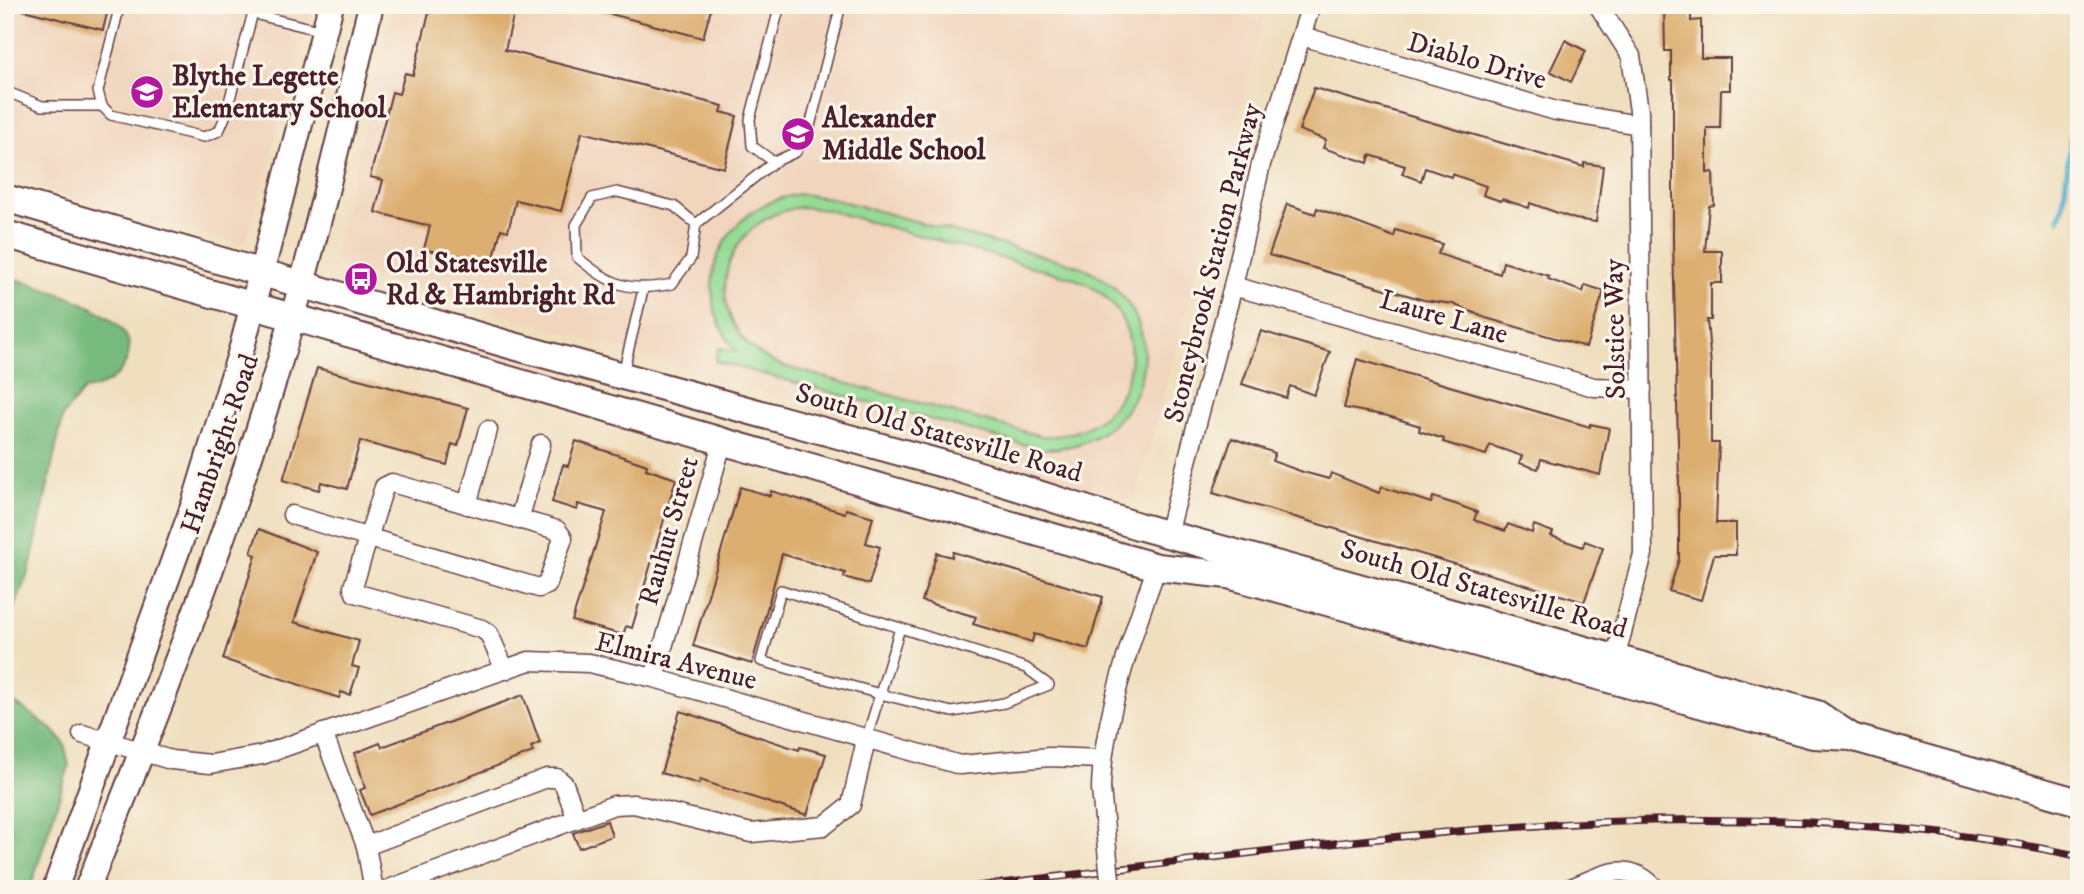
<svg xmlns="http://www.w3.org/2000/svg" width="2084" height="894" font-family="'IM FELL DW Pica',serif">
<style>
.built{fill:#f1d5bd}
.green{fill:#95db94;stroke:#707d60;stroke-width:2;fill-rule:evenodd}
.forest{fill:#78bb7e;stroke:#616d54;stroke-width:2}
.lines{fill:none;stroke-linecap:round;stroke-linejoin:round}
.stream{stroke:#4eb0cd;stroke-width:5}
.building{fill:#dcae6f}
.lane-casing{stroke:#633c41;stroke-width:12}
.street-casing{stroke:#633c41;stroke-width:21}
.secondary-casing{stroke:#633c41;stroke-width:28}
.primary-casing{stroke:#633c41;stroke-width:30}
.lane{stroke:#fff;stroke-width:9}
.street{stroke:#fff;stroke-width:18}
.secondary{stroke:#fff;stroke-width:24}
.primary{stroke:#fff;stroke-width:26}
.rail-casing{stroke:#4a1f2b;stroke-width:8}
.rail{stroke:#fbf7ec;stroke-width:5;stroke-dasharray:16;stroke-linecap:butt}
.street-bridge-casing{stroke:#633c41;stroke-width:21;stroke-linecap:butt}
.street-bridge{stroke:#fff;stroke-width:18}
.labels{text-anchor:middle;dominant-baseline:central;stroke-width:6;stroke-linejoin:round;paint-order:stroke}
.street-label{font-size:28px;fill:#4a1f2b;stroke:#fbf7ec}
.poi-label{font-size:28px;font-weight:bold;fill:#4a1f2b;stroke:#fbf7ec;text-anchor:start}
</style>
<rect width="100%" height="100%" fill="#fbf7ec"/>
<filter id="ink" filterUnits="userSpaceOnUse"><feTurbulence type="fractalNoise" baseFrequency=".0143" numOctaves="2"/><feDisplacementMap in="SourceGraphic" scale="14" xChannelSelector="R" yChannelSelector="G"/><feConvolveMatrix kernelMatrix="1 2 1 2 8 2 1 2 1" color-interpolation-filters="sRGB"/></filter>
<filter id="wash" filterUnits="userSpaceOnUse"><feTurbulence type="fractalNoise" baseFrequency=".00686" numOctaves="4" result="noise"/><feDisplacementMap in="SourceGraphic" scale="28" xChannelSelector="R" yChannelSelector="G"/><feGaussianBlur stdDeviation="1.57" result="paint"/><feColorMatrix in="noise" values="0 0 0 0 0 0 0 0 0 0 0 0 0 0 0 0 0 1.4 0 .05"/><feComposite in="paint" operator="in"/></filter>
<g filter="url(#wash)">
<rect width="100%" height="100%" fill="#f0dfbf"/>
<g class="built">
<path d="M5 5H314L245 245 5 179Z"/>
<path d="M392 5H1268L1135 502 333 264Z"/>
</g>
<path class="green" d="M801 194 830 198 1076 265C1185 305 1155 452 1040 449L715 361 719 348 737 352C684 288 721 204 801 194ZM802 207 827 210 1073 278C1166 312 1140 441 1041 436L783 366C696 334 711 219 802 207Z"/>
<g class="forest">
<path d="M5 276C37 286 149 314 126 361 117 380 104 387 84 390L63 415 30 568 5 633Z"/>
<path d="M5 696 52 729 64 743 69 766 30 889H5Z"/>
</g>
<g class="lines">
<path class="stream" d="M2059 219 2063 207 2079 63"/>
</g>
<g id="blocks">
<g class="building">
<path d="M24 5H109L103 30 23 10Z"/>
<path d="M431 5H516L505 50 723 106 721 112 737 116 724 168 582 132 561 211 516 200 508 231 501 229 492 266 424 249 430 226 375 212 383 180 370 177 392 92 399 94 405 73 413 75Z"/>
<path d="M595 5H712L703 38 595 10Z"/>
<path d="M1664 5H1691V21L1701 20V58H1730V90H1721L1720 128H1707V173L1713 172 1714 205 1709 206 1705 251H1722V283H1711V320H1707L1711 366V443H1719L1716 523H1736V555H1714L1701 600 1669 591 1679 559V483L1673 242V80H1671V51H1665Z"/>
<path d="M1565 40 1586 51 1571 82 1550 71Z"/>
<path d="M1314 88 1584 167V163L1603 166 1596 222 1575 219 1530 203 1529 208 1502 199 1501 201 1483 195 1486 186 1452 174 1451 177 1425 168 1421 181 1402 174 1405 166 1370 155 1368 163 1323 148 1326 140 1299 130Z"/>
<path d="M1287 204 1315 214 1317 208 1394 237 1396 230 1442 244 1438 254 1500 274 1503 262 1549 276 1548 279 1583 292 1585 285 1604 291 1586 347 1486 318 1453 304 1424 300 1269 255Z"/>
<path d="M1261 331 1330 352 1314 395 1290 386 1286 398 1242 384Z"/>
<path d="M1357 359 1590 427V424L1609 428 1600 475 1541 459 1538 469 1519 463 1522 456 1490 445 1486 455 1443 442 1444 439 1419 431 1420 426 1388 416 1344 408Z"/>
<path d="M317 368 468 408 458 446 452 444 447 465 360 441 347 489 321 482 319 490 283 480Z"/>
<path d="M1232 438 1275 453 1272 461 1303 472 1329 479 1331 473 1379 493 1382 487 1431 503 1433 497 1458 505 1477 512 1474 520 1505 531 1508 524 1532 533 1534 525 1553 532 1551 536 1583 547 1585 541 1603 548 1584 602 1213 493Z"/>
<path d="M576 441 647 465 646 469 676 479 632 628 626 626 623 635 572 621 606 512 578 504 577 510 552 502 563 465 568 466Z"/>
<path d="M740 487 770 496 771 491 845 513 846 509 873 517 866 543 880 547 869 584 844 577 845 573 782 554 752 664 693 646Z"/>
<path d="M259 529 317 552 294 622 359 641 352 666 359 668 350 695 341 692 339 698 223 659 256 555 251 553Z"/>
<path d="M953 552 1103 597 1088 649 1034 634 1032 642 973 624 976 617 922 601 937 553 952 557Z"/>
<path d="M523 695 540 743 531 747 533 752 370 815 360 790 365 788 355 753 380 743 382 747Z"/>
<path d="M680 711 799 750 800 747 826 754 807 815 700 780 699 784 661 773Z"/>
<path d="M607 821 612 836 579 848 573 833Z"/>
</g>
</g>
</g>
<g filter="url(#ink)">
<use href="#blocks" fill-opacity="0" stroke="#633c41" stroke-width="2"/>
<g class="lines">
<g class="lane-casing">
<g id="lane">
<path d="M120 5 98 91 102 106 111 115 204 137 219 131 225 117 255 5"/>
<path d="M254 14 322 31"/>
<path d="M5 91 42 106H102"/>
<path d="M774 162 752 146 750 119 780 5"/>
<path d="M617 192 674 206 696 224 691 258 672 284C629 293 610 285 577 257L576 225 592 198Z"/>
<path d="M696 224 774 162 796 152 810 126 841 5"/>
<path d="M623 373 643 290"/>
<path d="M866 740 880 694 952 712 1004 703 1049 685 1026 668 781 590 761 661 880 694 900 628"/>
</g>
</g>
<g class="street-casing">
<g id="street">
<path d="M1598 5 1631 56 1639 111 1643 554 1615 659"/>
<path d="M1302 36 1556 111 1639 125"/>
<path d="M1233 286 1594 387 1642 389"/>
<path d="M467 505 488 430"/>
<path d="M292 515 539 588 547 585 563 538 557 530 392 483 384 487 353 587 355 593 482 629 489 634 505 670"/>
<path d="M519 520 541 444"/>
<path d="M1168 534 1233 286 1261 164 1311 5"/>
<path d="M654 678 723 440"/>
<path d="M323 733 366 846 373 885 378 889"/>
<path d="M82 734 171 760 211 764 262 755 529 661 589 663 654 678 960 765 1049 757 1102 759"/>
<path d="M1101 789C1102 723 1133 631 1157 567"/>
<path d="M366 846 547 778H557L564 784 577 819"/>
<path d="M389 889 614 805 634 804 751 833 824 826 851 805 866 740"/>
<path d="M1568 889C1603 876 1627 857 1656 889"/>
</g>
</g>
<g class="secondary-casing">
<g id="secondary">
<path d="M55 889 194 504 242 347 331 5"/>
<path d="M87 889C151 730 215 569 266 406 308 274 339 139 371 5"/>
</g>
</g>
<g class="primary-casing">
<g id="primary">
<path d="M5 198 510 345 951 466 1138 526 1817 714 1850 736"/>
<path d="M5 234 1157 567 1228 575 1813 735 1851 737 2079 802"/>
</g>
</g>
<use href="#lane" class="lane"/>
<use href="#street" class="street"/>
<use href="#secondary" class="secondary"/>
<use href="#primary" class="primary"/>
<g class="rail-casing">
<path id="rail" d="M956 889C1328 846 1707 777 2079 856"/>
</g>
<use href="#rail" class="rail"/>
<g class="street-bridge-casing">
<path id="street-bridge" d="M1101 789 1111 889"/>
</g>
<use href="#street-bridge" class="street-bridge"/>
</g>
</g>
<defs>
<g id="school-disc" transform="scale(1.75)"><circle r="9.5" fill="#b5179e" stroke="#fbf7ec"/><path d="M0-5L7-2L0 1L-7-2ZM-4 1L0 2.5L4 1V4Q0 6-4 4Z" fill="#fff"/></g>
<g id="bus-disc" transform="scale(1.75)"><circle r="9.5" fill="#b5179e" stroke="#fbf7ec"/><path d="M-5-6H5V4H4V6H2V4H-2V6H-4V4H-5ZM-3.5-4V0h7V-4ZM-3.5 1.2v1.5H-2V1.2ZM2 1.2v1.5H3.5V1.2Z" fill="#fff"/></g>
</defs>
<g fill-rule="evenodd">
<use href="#school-disc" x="147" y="92"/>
<use href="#school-disc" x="798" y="134"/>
<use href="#bus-disc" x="361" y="279"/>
</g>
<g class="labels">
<g class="street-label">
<text transform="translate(1477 61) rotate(16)">Diablo Drive</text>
<text transform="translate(1213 263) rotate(-76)">Stoneybrook Station Parkway</text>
<text transform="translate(1444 317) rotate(16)">Laure Lane</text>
<text transform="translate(1615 329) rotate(-91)">Solstice Way</text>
<text transform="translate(939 433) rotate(16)">South Old Statesville Road</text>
<text transform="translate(220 444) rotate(-71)">Hambright Road</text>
<text transform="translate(669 531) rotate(-74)">Rauhut Street</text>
<text transform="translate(1484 589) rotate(16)">South Old Statesville Road</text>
<text transform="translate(676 661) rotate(14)">Elmira Avenue</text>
</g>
<g class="poi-label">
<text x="172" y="76">Blythe Legette<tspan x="172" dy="32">Elementary School</tspan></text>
<text x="822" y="118">Alexander<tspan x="822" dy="32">Middle School</tspan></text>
<text x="386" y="263">Old Statesville<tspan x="386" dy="32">Rd &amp; Hambright Rd</tspan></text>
</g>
</g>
<rect width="2084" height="894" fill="none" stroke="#fbf7ec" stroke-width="28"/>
</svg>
